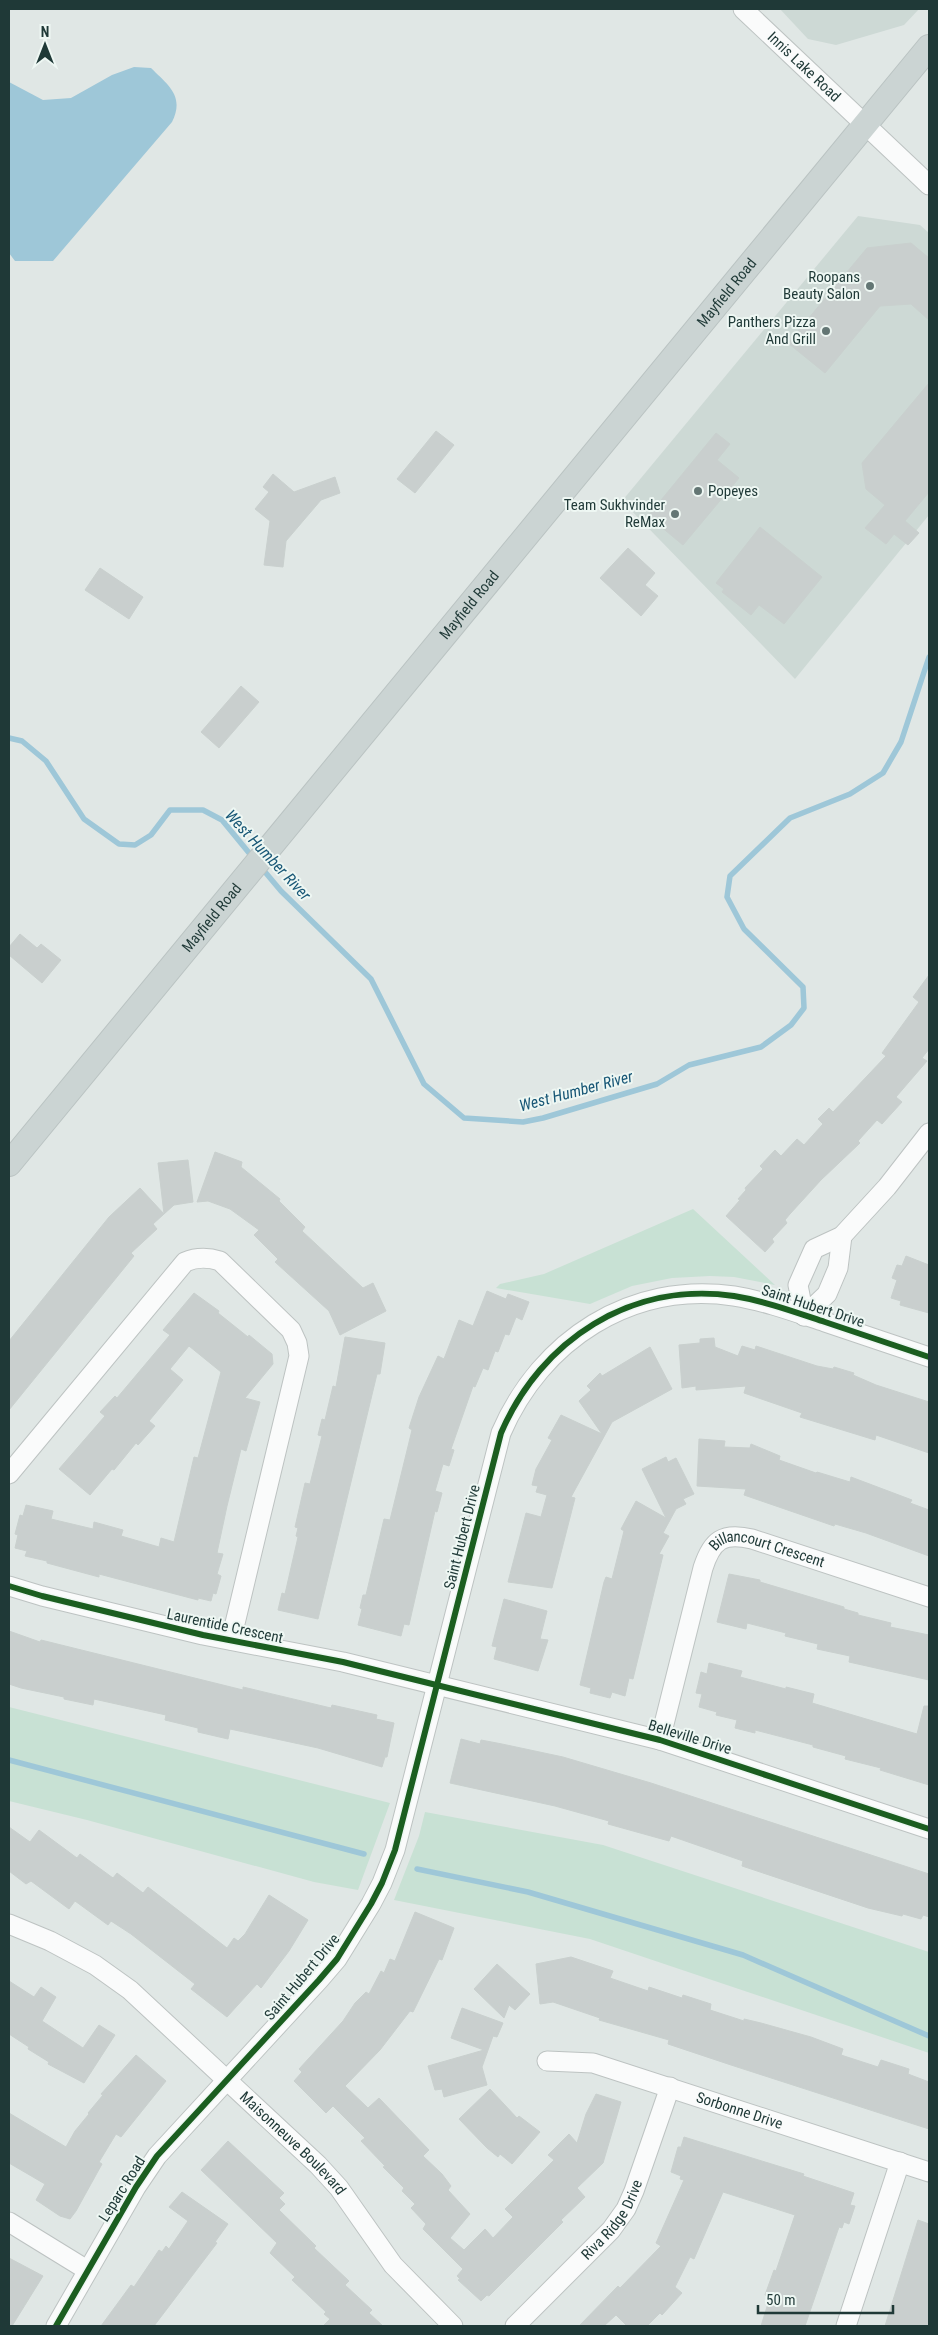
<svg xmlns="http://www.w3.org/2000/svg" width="938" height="2335" font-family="'Roboto Condensed',sans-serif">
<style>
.built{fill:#cdd9d5}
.green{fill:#c8e1d4}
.water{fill:#9ec7d8}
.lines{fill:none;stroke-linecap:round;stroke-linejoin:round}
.stream{stroke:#9ec7d8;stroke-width:5.5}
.building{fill:#c9cfce;stroke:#c9d0ce}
.minor-casing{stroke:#bdc3c2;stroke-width:21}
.major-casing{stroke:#bac3c2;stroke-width:26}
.minor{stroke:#fafbfb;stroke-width:19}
.major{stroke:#cbd4d3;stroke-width:24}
.cycleway-casing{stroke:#eef7f3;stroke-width:9}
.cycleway{stroke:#1b5e20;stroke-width:6}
.poi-dot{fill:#637674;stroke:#eef7f3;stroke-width:2}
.labels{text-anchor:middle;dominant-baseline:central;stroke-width:4;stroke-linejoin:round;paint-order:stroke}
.street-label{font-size:15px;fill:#1f3937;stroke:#eef7f3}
.poi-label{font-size:15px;fill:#1f3937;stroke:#eef7f3;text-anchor:end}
.water-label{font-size:16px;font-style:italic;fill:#185776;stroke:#eef7f3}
</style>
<rect width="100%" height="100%" fill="#e0e7e5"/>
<g class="built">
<path d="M780 9H919L904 25 836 45 808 39Z"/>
<path d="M858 216 920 225 929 233V515L795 679 622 501Z"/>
</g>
<g class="green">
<path d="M693 1209 775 1285 734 1277 710 1276 672 1278 632 1286 590 1304 496 1288 500 1284 544 1274Z"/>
<path d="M9 1707 390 1803 358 1890 314 1882 87 1820 9 1801Z"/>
<path d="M425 1812 603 1845 929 1952V2053L590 1939 394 1900 419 1836Z"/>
</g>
<path class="water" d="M134 67 151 68C168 85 185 96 172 122L53 261H15L9 253V82L43 100 71 98 112 75Z"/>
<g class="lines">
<g class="stream">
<path d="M9 738 22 741 46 761 84 819 119 844 135 845 151 835 170 810H203L222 820 254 859"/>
<path d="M260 866 281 891 371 979 424 1084 464 1118 523 1122 543 1118 657 1084 689 1065 761 1047 791 1025 804 1008 803 987 744 929 727 897 730 876 790 818 850 794 883 773 901 742 929 657"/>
<path d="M9 1760 364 1854"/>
<path d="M417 1869 528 1892 743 1955 929 2036"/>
</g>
</g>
<g class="building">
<path d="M911 243 929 258V320L911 304 880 306 825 373 788 343 867 248Z"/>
<path d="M929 383V492L905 521 919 533 908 545 894 534 886 544 865 528 885 505 866 489 862 463Z"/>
<path d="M436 431 454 445 415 493 397 479Z"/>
<path d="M716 433 730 444 717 460 739 478 683 545 648 516Z"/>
<path d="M273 474 294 492 335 477 340 493 321 500 286 541 283 567 264 565 270 521 255 509 269 492 263 487Z"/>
<path d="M760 527 822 577 784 624 759 605 751 615 722 592 724 589 716 583Z"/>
<path d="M628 548 655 573 645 585 658 596 641 616 600 578Z"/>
<path d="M100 568 143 597 129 619 85 590Z"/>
<path d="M241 686 259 702 219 748 201 732Z"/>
<path d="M20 934 37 948 41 944 61 960 42 983 9 955V947Z"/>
<path d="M929 975V1049L922 1058 927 1061 896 1097 902 1102 882 1124 877 1120 858 1141 860 1143 821 1180 790 1214 785 1220 787 1223 772 1239 774 1242 765 1252 726 1216 740 1200 738 1199 746 1190 745 1188 763 1169 760 1166 775 1150 781 1156 797 1139 804 1145 823 1124 818 1119 829 1108 833 1112 886 1056 882 1053 919 1002 913 997Z"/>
<path d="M215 1152 242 1162 241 1167 280 1199 279 1201 305 1227 302 1231 363 1288 373 1283 386 1311 340 1335 329 1311 275 1262 278 1259 254 1235 259 1230 230 1209 208 1201 197 1202Z"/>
<path d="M188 1160 193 1202 174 1205 164 1214 158 1163Z"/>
<path d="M140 1188 164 1214 153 1224 157 1229 131 1253 134 1256 9 1410V1341L109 1217Z"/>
<path d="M906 1256 929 1265V1313L900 1305 901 1301 891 1298 897 1280 892 1278 897 1265 902 1266Z"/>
<path d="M487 1291 506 1299 508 1294 529 1302 522 1320 516 1317 509 1335 505 1334 498 1352 495 1351 488 1370 483 1368 475 1387 473 1386 451 1449 454 1450 449 1466 443 1464 435 1491 442 1493 437 1512 435 1511 409 1625 404 1624 401 1636 358 1625 362 1609 360 1608 363 1595H366L384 1519 390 1520 412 1430 409 1428 419 1397 438 1356 444 1359 459 1320 473 1326Z"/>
<path d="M194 1293 219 1311 218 1313 248 1337 249 1335 272 1354 273 1364 245 1398 260 1402 246 1451 241 1449 227 1506 217 1553 223 1554 217 1574 221 1576 216 1594 213 1593 211 1601 198 1598V1600L99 1574V1577L47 1563V1561L25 1556 27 1551 15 1548 18 1535 15 1534 20 1515 23 1516 26 1505 53 1511 51 1519 93 1529 94 1522 123 1530 121 1536 159 1547 161 1538 174 1542 194 1457 198 1458 221 1372 189 1346 170 1369 183 1380 149 1421 155 1426 138 1445 136 1443 114 1470 112 1469 90 1495 59 1469 105 1416 100 1412 115 1396 117 1398 170 1335 163 1330Z"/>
<path d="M345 1337 385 1343 380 1374H377L318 1619 278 1610 282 1593 285 1594 298 1537 296 1536 298 1528 295 1527 305 1483 310 1484 322 1436 318 1435 322 1419 325 1420 333 1386 336 1387Z"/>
<path d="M714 1338 715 1347 738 1356 742 1346 755 1350 756 1346 817 1366 833 1369 834 1367 854 1373 853 1375 876 1385 929 1402V1453L876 1435 875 1440 800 1417 802 1413 744 1393 746 1386 696 1390V1386L682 1388 679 1345 700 1343V1339Z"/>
<path d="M650 1347 672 1389 612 1422 571 1497 575 1498 552 1588 508 1582 526 1513 541 1517 547 1495 536 1492 538 1486 532 1485 536 1469 552 1440 548 1438 561 1415 602 1434 579 1401 591 1390 587 1386 600 1373 602 1376Z"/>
<path d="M699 1439 725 1441 724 1447 750 1448 751 1444 780 1456 779 1460 816 1473 817 1472 850 1482 851 1477 912 1500 910 1503 929 1510V1556L866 1533 835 1524 834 1526 744 1495 746 1489 697 1486Z"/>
<path d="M666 1457 668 1462 676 1458 694 1494 683 1499 686 1504 676 1509 663 1533 669 1536 659 1554 663 1555 649 1613 633 1679 629 1678 625 1696 612 1692 610 1698 590 1693 591 1688 580 1685 604 1582 606 1577 612 1579 624 1531 621 1529 636 1501 666 1518 642 1469Z"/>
<path d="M729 1574 760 1580V1582L844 1607V1609L858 1613V1615L891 1623 890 1627 929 1635V1680L849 1662 850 1656 817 1649 818 1644 785 1636 786 1633 747 1623 746 1629 717 1622Z"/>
<path d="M504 1599 547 1611 540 1639 548 1640 538 1671 494 1659 497 1647 492 1646Z"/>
<path d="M9 1631 40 1642 41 1640 243 1690V1687L331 1708 332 1705 377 1715 376 1719 394 1723 387 1757H385L382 1767 318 1748 230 1729 228 1739 198 1732V1728L165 1720 166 1715 94 1699 93 1705 64 1699V1697L21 1688 9 1684Z"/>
<path d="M709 1663 742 1671 740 1677 786 1689V1687L814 1694 812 1703 917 1734 924 1706H929V1785L880 1770 881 1768 845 1759 846 1756 813 1747V1745L755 1730V1733L735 1728 737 1720 716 1715 717 1712 699 1707 702 1694 696 1693 701 1672 707 1674Z"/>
<path d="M461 1739 480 1744 481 1740 502 1744 563 1757 651 1783 929 1874V1917L923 1915 921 1919 903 1914 902 1916 868 1908 742 1866 743 1861 671 1836 669 1841 608 1824 609 1821 555 1806 450 1783Z"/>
<path d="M9 1827 30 1842 39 1830 77 1858 80 1854 113 1878 117 1873 143 1893 148 1887 227 1948 234 1938 238 1941 245 1934 269 1895 308 1920 289 1951 261 1988 257 1984 227 2017 191 1989 195 1984 131 1934 111 1921 108 1925 75 1901 69 1909 31 1881 26 1884 9 1871Z"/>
<path d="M415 1912 454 1928 442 1960 439 1959 413 2012 410 2011 380 2050 345 2086 368 2108 379 2098 429 2150 423 2156 442 2174 451 2186 448 2190 470 2214 450 2238 464 2250 485 2229 493 2238 513 2217 505 2209 554 2160 548 2155 569 2134 577 2143 586 2114 596 2094 621 2102 603 2163 577 2188 585 2197 561 2220 563 2222 489 2296 487 2295 481 2301 458 2280 460 2279 457 2276 463 2269 423 2229 426 2224 411 2208 415 2204 402 2191 404 2188 383 2167 385 2166 361 2141 365 2138 333 2106 326 2113 294 2081 302 2072 299 2069 343 2021 355 2003 366 1992 369 1994 381 1971 384 1973 390 1959 395 1961Z"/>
<path d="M571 1957 613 1971 610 1978 648 1991 649 1987 682 1998 683 1995 711 2004 710 2010 744 2021V2019L761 2023 811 2037 843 2049 841 2055 878 2067 881 2060 909 2069 908 2074 929 2082V2129L731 2065 668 2044 669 2040 599 2020 600 2018 553 2002 540 2004 536 1964Z"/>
<path d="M497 1964 530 1994 515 2010 509 2005 504 2018 474 1989Z"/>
<path d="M9 1981 34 1997 41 1987 56 1997 42 2021 83 2048 99 2025 115 2035 84 2083 48 2064 49 2062 28 2049 29 2047 9 2034Z"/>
<path d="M462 2008 503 2023 497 2037 493 2036 482 2067 487 2085 444 2097 442 2089 435 2090 428 2066 484 2050 451 2038Z"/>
<path d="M136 2055 166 2081 121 2137 116 2134 99 2162 102 2164 76 2211 70 2219 60 2216 36 2200 45 2184 9 2163V2113L66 2147 75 2131 89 2114 88 2113 103 2095 101 2094Z"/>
<path d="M490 2089 517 2118 519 2116 540 2132 512 2164 500 2154 498 2157 487 2148 459 2119Z"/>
<path d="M684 2137 804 2174 803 2176 854 2193 850 2205 855 2206 849 2224 844 2222 842 2228 839 2227 805 2326H761L770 2297 765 2295 774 2270 776 2271 795 2215 723 2192 694 2259 690 2257 675 2287 682 2293 662 2315 660 2313 647 2326H627L616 2315 604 2326H579L618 2286 620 2288 661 2246 656 2243 684 2180 680 2179 681 2176 671 2172 678 2147H681Z"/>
<path d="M228 2141 284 2193 279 2198 285 2204 279 2210 316 2246 314 2248 349 2281 345 2285 372 2310 369 2313 383 2326H323L330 2319 324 2314 326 2312 292 2280 295 2277 270 2253 277 2243 201 2170Z"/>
<path d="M182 2192 228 2224 215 2242 217 2243 154 2326H101L131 2285 134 2287 159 2250 162 2252 166 2246 169 2249 188 2221 169 2207Z"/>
<path d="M918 2220 929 2224V2326H885Z"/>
<path d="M9 2258 43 2276 12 2326H9Z"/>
</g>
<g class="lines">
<g class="minor-casing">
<g id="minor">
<path id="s1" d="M743 9 929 185"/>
<path d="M804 1316 798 1285 814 1249 842 1236 887 1187 929 1133"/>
<path d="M804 1316 827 1294 838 1268 842 1236"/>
<path d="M9 1474 185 1262C197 1257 207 1257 220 1261L291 1330 297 1343 299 1356 231 1640"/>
<path d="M9 1586 42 1596 203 1635 343 1662 660 1740 929 1829"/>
<path id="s2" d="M660 1740 703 1568C712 1540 723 1532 752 1539L929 1597"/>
<path id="s3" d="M9 1924 50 1941 95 1965 130 1990 318 2165 339 2188 393 2265 453 2326"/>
<path id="s4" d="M547 2061 593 2063 929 2172"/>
<path d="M9 2222 87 2270"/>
<path d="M56 2326 136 2187 157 2156 319 1980 337 1959 371 1904 382 1883 395 1850 501 1433C541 1340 631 1281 734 1296 765 1301 795 1312 825 1322 860 1334 894 1345 929 1357"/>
<path id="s5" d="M515 2326 611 2230 626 2209 634 2191 670 2087"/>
<path d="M846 2326 900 2162"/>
</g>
</g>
<g class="major-casing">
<g id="major">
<path id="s6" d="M9 1164 929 47"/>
</g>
</g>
<use href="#minor" class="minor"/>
<use href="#major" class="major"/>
<g class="cycleway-casing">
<g id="cycleway">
<path d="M9 1586 42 1596 203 1635 343 1662 660 1740 929 1829"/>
<path d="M56 2326 136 2187 157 2156 319 1980 337 1959 371 1904 382 1883 395 1850 501 1433C541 1340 631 1281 734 1296 765 1301 795 1312 825 1322 860 1334 894 1345 929 1357"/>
</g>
</g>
<use href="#cycleway" class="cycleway"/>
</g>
<g class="poi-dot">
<circle cx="870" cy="286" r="5"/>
<circle cx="826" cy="331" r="5"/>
<circle cx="698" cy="491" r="5"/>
<circle cx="675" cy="514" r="5"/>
</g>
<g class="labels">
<g class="street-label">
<text stroke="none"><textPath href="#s1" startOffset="84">Innis Lake Road</textPath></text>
<text stroke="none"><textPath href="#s6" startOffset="1129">Mayfield Road</textPath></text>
<text stroke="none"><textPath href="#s6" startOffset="724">Mayfield Road</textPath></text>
<text stroke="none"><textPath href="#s6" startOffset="319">Mayfield Road</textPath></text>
<text transform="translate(813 1306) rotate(18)">Saint Hubert Drive</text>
<text transform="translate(462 1537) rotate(-76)">Saint Hubert Drive</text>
<text stroke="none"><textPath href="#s2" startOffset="259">Billancourt Crescent</textPath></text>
<text transform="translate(225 1626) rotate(12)">Laurentide Crescent</text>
<text transform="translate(690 1737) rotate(17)">Belleville Drive</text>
<text transform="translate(302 1977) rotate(-50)">Saint Hubert Drive</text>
<text stroke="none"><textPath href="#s4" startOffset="200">Sorbonne Drive</textPath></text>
<text stroke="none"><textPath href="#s3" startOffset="362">Maisonneuve Boulevard</textPath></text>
<text transform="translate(122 2189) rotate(-58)">Leparc Road</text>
<text stroke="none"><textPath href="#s5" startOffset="145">Riva Ridge Drive</textPath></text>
</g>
<g class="poi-label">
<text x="860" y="277">Roopans<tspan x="860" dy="17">Beauty Salon</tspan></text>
<text x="816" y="322">Panthers Pizza<tspan x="816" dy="17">And Grill</tspan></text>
<text x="708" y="491" text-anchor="start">Popeyes</text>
<text x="665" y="505">Team Sukhvinder<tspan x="665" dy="17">ReMax</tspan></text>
</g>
<g class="water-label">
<text transform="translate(268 855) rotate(47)">West Humber River</text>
<text transform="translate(576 1091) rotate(-15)">West Humber River</text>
</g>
</g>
<rect width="938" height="2335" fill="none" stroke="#1f3937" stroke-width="20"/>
<g transform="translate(45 45)" stroke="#eef7f3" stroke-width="4" paint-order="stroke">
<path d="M0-4L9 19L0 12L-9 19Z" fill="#1f3937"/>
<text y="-8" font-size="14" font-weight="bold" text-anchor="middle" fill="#1f3937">N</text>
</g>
<path d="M758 2305v8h135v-8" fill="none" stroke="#1f3937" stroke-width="2.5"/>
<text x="766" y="2305" font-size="15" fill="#1f3937" stroke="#eef7f3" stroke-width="4" paint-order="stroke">50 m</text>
</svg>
